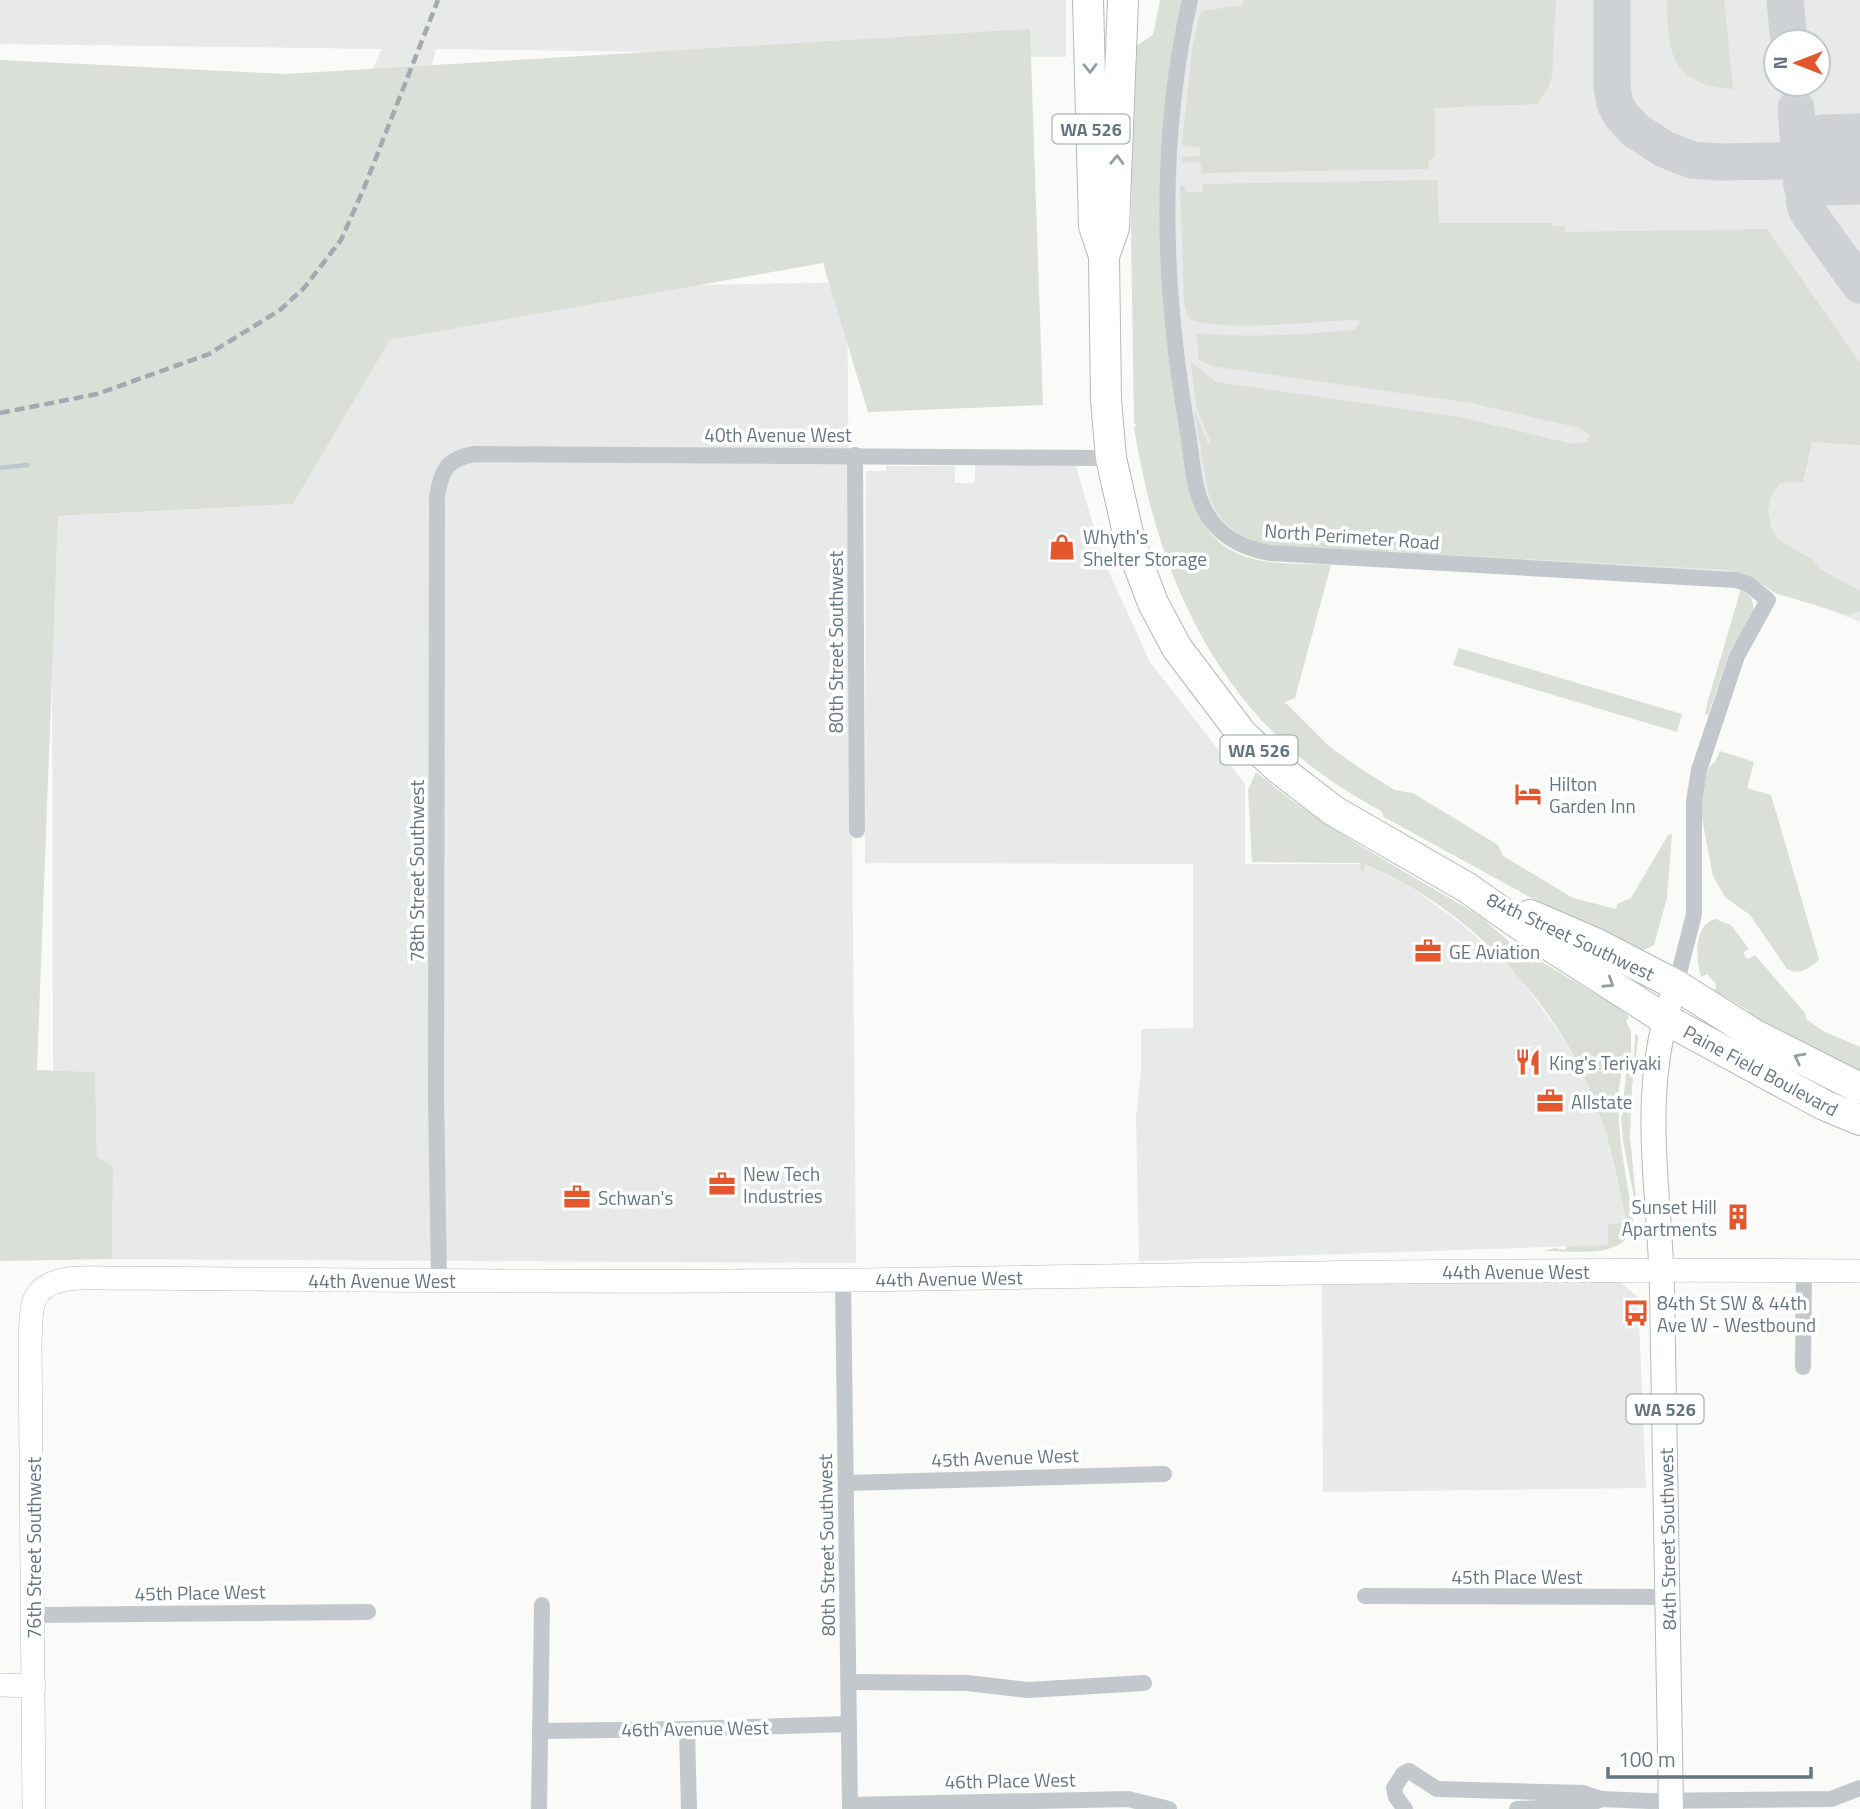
<svg xmlns="http://www.w3.org/2000/svg" width="1860" height="1809" font-family="'Titillium Web',sans-serif">
<style>
.built{fill:#e8e9e9;fill-rule:evenodd}
.green{fill:#dadfd7}
.lines{fill:none;stroke-linecap:round;stroke-linejoin:round}
.stream{stroke:#bbc7cb;stroke-width:4.5}
.taxiway{stroke:#ced2d4;stroke-width:37}
.runway{stroke:#ced2d4;stroke-width:91}
.secondary-casing{stroke:#b3babf;stroke-width:24}
.primary-casing{stroke:#b5babe;stroke-width:26}
.highway-casing{stroke:#b4b9bd;stroke-width:32}
.street{stroke:#c3c8cc;stroke-width:16}
.secondary{stroke:#fff;stroke-width:23}
.primary{stroke:#fff;stroke-width:24}
.highway{stroke:#fff;stroke-width:30}
.rail{stroke:#a2aab0;stroke-width:4.5;stroke-dasharray:10 5;stroke-linecap:butt}
.oneway{stroke:#939fa8}
.labels{text-anchor:middle;dominant-baseline:central;stroke-width:7;stroke-linejoin:round;paint-order:stroke}
.shield{fill:#fff;stroke:#939fa8;stroke-width:2}
.shield-label{font-size:18px;font-weight:bold;fill:#657683}
.street-label{font-size:19px;fill:#657683;stroke:#fff}
.poi-label{font-size:19px;fill:#657683;stroke:#fff;text-anchor:start}
</style>
<rect width="100%" height="100%" fill="#fafaf8"/>
<g class="built">
<path d="M0 0H1066V57L436 49 401 176 0 390 311 206 382 49 0 44Z"/>
<path d="M1190 0H1860V622L1729 571 1350 558 1249 549 1204 510 1174 334 1175 88ZM1776 42H1818V84H1776Z"/>
<path d="M847 282 856 1263 112 1259 113 1166 97 1157 95 1072 53 1071 52 657 58 516 293 504 390 340 696 285Z"/>
<path d="M975 463H1075L1103 559 1150 662 1245 784V864H1361L1368 866 1409 886 1462 924 1519 976 1562 1037 1597 1098 1617 1162 1626 1222 1608 1245 1139 1261 1136 1118 1141 1072V1029L1193 1028V864L865 863 866 471H886V466H955V483H975Z"/>
<path d="M1322 1282H1620L1638 1297 1646 1488 1323 1492Z"/>
</g>
<g class="green">
<path d="M1160 0H1185L1162 179 1202 521C1231 570 1282 562 1331 565L1295 698 1285 702 1330 747 1361 769 1395 790 1413 793 1498 845 1503 856 1573 898 1616 909 1617 904 1631 898 1668 835 1672 834 1667 898 1654 945 1641 951 1597 934 1384 817 1381 811C1353 795 1326 779 1301 758 1200 673 1154 553 1134 427L1137 426 1134 423 1131 230 1134 47 1153 35Z"/>
<path d="M1243 0H1556L1552 75 1549 87 1537 104 1435 108V158L1429 160 1428 169 1201 173V163L1185 162 1182 164V157L1200 156V147L1182 146 1192 50 1200 14 1202 11 1243 5Z"/>
<path d="M1667 0H1724L1733 89C1672 85 1667 54 1667 0Z"/>
<path d="M1030 29 1043 405 868 412 823 263 390 340 293 504 58 516 37 1070 95 1072 97 1157 113 1166 112 1259 0 1261V60L286 74Z"/>
<path d="M1437 180 1439 223H1553V226H1564L1565 232 1767 229 1860 363V445L1812 442 1803 482 1780 483 1771 497 1768 511 1771 527 1778 539 1811 559 1822 570 1860 591V611L1848 615 1795 599 1775 593 1748 575 1728 570 1401 552 1392 548 1387 552 1263 545 1239 534 1223 521 1214 507 1208 492 1194 409 1208 444 1211 443 1196 406 1191 362 1216 382 1459 417 1573 444 1587 442 1589 435 1580 428 1471 403 1211 366 1199 360 1196 333C1249 339 1301 334 1354 330L1360 322 1355 320C1318 321 1215 333 1188 318L1184 302 1180 186 1184 185 1186 192H1202L1203 184Z"/>
<path d="M1741 589 1752 599 1754 611 1730 651 1708 715 1705 714 1707 704Z"/>
<path d="M1459 648 1682 714 1677 732 1453 665Z"/>
<path d="M1720 751 1754 762 1747 788 1771 795 1819 959C1811 968 1799 976 1787 969L1750 915 1725 897 1713 876 1701 813 1700 795 1709 767 1715 762Z"/>
<path d="M1256 772C1319 825 1392 864 1463 906L1481 917 1512 944 1619 1008 1629 1017 1626 1021 1631 1031V1054C1604 1085 1628 1181 1633 1220 1630 1262 1573 1250 1543 1251L1555 1248 1564 1250 1568 1246 1608 1245V1225L1626 1222C1619 1182 1611 1142 1596 1104 1556 1000 1468 907 1366 865L1361 874 1360 863 1252 862 1248 790Z"/>
<path d="M1715 919 1731 925 1749 949 1744 952 1745 957 1749 959 1755 955 1805 1013 1806 1019 1823 1031 1860 1047V1077L1775 1034 1746 1009 1713 990 1716 989V984L1707 974 1701 977C1696 959 1693 926 1715 919Z"/>
<path d="M1635 1035H1638V1040L1632 1087 1630 1137 1638 1218 1623 1141 1621 1115 1623 1114 1622 1112 1627 1064 1634 1056Z"/>
</g>
<g class="lines">
<path class="stream" d="M0 468 27 465"/>
<g class="taxiway">
<path d="M1612 0V87L1615 104 1621 115 1635 130 1664 149 1692 160 1721 162 1826 160"/>
<path d="M1785 0 1789 42"/>
<path d="M1796 108 1802 186"/>
<path d="M1826 160 1819 169 1809 174C1804 189 1802 197 1807 211L1860 285"/>
</g>
<path class="runway" d="M1826 160 1860 159"/>
<g class="secondary-casing">
<g id="secondary">
<path d="M0 1685 34 1686"/>
<path d="M34 1809 30 1341C31 1328 30 1313 34 1301 47 1269 99 1280 127 1278 368 1280 609 1283 850 1280 1187 1275 1523 1268 1860 1271"/>
</g>
</g>
<g class="primary-casing">
<path id="primary" d="M1671 1809C1669 1636 1666 1463 1662 1290 1660 1185 1637 1088 1676 985"/>
</g>
<g class="highway-casing">
<g id="highway">
<path d="M1088 0 1094 226 1104 256 1106 400 1111 458 1130 542 1153 603 1177 648 1242 734 1278 768 1334 811 1466 887 1549 945 1663 1018 1824 1105 1860 1120"/>
<path d="M1104 256 1114 228 1123 0"/>
<path d="M1530 915 1597 944 1676 985 1755 1035 1860 1088"/>
</g>
</g>
<g class="street">
<path d="M1190 0C1158 141 1163 292 1188 433 1192 458 1193 489 1205 511 1219 537 1242 548 1269 553L1736 580 1748 584 1768 600 1737 656 1699 770 1694 801V914L1676 985"/>
<path d="M855 455 857 830"/>
<path d="M439 1280 436 1099 437 497C441 471 446 459 474 454L1111 458"/>
<path d="M843 1280 850 1809"/>
<path d="M1803 1367 1804 1271"/>
<path d="M846 1483 1164 1474"/>
<path d="M1365 1596 1668 1597"/>
<path d="M33 1615 368 1612"/>
<path d="M849 1682 967 1683 1028 1690 1144 1683"/>
<path d="M687 1729 689 1809"/>
<path d="M540 1731 687 1729 849 1724"/>
<path d="M850 1805 1128 1799 1169 1809"/>
<path d="M539 1809 542 1605"/>
<path d="M1405 1809 1396 1797 1394 1788 1403 1774 1409 1771 1437 1789 1583 1793 1601 1799"/>
<path d="M1517 1809 1586 1806 1601 1799 1649 1801 1831 1799 1860 1788"/>
</g>
<use href="#secondary" class="secondary"/>
<use href="#primary" class="primary"/>
<use href="#highway" class="highway"/>
<path class="rail" d="M0 413 97 394 209 354 280 310 304 288 341 240 364 188 438 0"/>
</g>
<defs><path id="oneway-chevron" d="M-2-3.5L2.5 0L-2 3.5" fill="none" stroke-width="1.6" stroke-linecap="round" stroke-linejoin="round" transform="scale(1.75)"/></defs>
<g class="oneway">
<use href="#oneway-chevron" transform="translate(1090 68) rotate(89)"/>
<use href="#oneway-chevron" transform="translate(1117 160) rotate(-88)"/>
<use href="#oneway-chevron" transform="translate(1609 983) rotate(33)"/>
<use href="#oneway-chevron" transform="translate(1799 1058) rotate(-152)"/>
</g>
<defs>
<g id="shop-bare" transform="scale(2.1)"><path d="M-5-2.5h2.3a2.7 3.5 0 0 1 5.4 0H5L5.5 6h-11ZM-1.5-2.5h3a1.5 2.3 0 0 0-3 0Z" fill="#e4572e" stroke="#fff" stroke-width="2.5" paint-order="stroke"/></g>
<g id="hotel-bare" transform="scale(2.1)"><path d="M-6-4.5h1.5V1H6V5H4.5V3h-9V5H-6ZM-4 0a1.8 1.8 0 1 1 3.6 0ZM.5 0V-2.5h3Q6-2.5 6 0Z" fill="#e4572e" stroke="#fff" stroke-width="2.5" paint-order="stroke"/></g>
<g id="office-bare" transform="scale(2.1)"><path d="M-6-3h4V-5.5h4V-3h4V5H-6ZM-1-4.5V-3h2v-1.5ZM-6 0V1H6V0Z" fill="#e4572e" stroke="#fff" stroke-width="2.5" paint-order="stroke"/></g>
<g id="restaurant-bare" transform="scale(2.1)"><path d="M-5-6h1v4h1v-4h1v4h1v-4h1v5L-1.5 .5V6h-2V.5L-5-1ZM5-6V6H3V1.5H1.5Q1.5-4 5-6Z" fill="#e4572e" stroke="#fff" stroke-width="2.5" paint-order="stroke"/></g>
<g id="building-bare" transform="scale(2.1)"><path d="M-4-6H4V6H1V3H-1V6H-4ZM-2.5-4.3h1.7v1.8h-1.7ZM.8-4.3h1.7v1.8H.8ZM-2.5-1h1.7V.8h-1.7ZM.8-1h1.7V.8H.8Z" fill="#e4572e" stroke="#fff" stroke-width="2.5" paint-order="stroke"/></g>
<g id="bus-bare" transform="scale(2.1)"><path d="M-5-6H5V4H4V6H2V4H-2V6H-4V4H-5ZM-3.5-4V0h7V-4ZM-3.5 1.2v1.5H-2V1.2ZM2 1.2v1.5H3.5V1.2Z" fill="#e4572e" stroke="#fff" stroke-width="2.5" paint-order="stroke"/></g>
</defs>
<g fill-rule="evenodd">
<use href="#shop-bare" x="1062" y="547"/>
<use href="#hotel-bare" x="1528" y="794"/>
<use href="#office-bare" x="1428" y="951"/>
<use href="#restaurant-bare" x="1528" y="1062"/>
<use href="#office-bare" x="1550" y="1101"/>
<use href="#office-bare" x="722" y="1184"/>
<use href="#office-bare" x="577" y="1197"/>
<use href="#building-bare" x="1738" y="1217"/>
<use href="#bus-bare" x="1636" y="1313"/>
</g>
<g class="labels">
<g class="shield">
<rect x="1052.5" y="114.5" width="77" height="29" rx="5"/>
<rect x="1220.5" y="735.5" width="77" height="29" rx="5"/>
<rect x="1626.5" y="1394.5" width="77" height="29" rx="5"/>
</g>
<g class="shield-label">
<text x="1091" y="129">WA 526</text>
<text x="1259" y="750">WA 526</text>
<text x="1665" y="1409">WA 526</text>
</g>
<g class="street-label">
<text x="778" y="434">40th Avenue West</text>
<text transform="translate(1352 536) rotate(4)">North Perimeter Road</text>
<text transform="translate(835 642) rotate(-90)">80th Street Southwest</text>
<text transform="translate(416 871) rotate(-90)">78th Street Southwest</text>
<text transform="translate(1571 936) rotate(25)">84th Street Southwest</text>
<text transform="translate(1761 1070) rotate(28)">Paine Field Boulevard</text>
<text x="1516" y="1271">44th Avenue West</text>
<text transform="translate(949 1278) rotate(-1)">44th Avenue West</text>
<text x="382" y="1280">44th Avenue West</text>
<text transform="translate(1005 1457) rotate(-2)">45th Avenue West</text>
<text transform="translate(1667 1539) rotate(-91)">84th Street Southwest</text>
<text transform="translate(826 1545) rotate(-91)">80th Street Southwest</text>
<text transform="translate(33 1548) rotate(-90)">76th Street Southwest</text>
<text x="1517" y="1576">45th Place West</text>
<text transform="translate(200 1592) rotate(-1)">45th Place West</text>
<text transform="translate(695 1728) rotate(-1)">46th Avenue West</text>
<text transform="translate(1010 1780) rotate(-1)">46th Place West</text>
</g>
<g class="poi-label">
<text x="1083" y="536">Whyth's<tspan x="1083" dy="22">Shelter Storage</tspan></text>
<text x="1549" y="783">Hilton<tspan x="1549" dy="22">Garden Inn</tspan></text>
<text x="1449" y="951">GE Aviation</text>
<text x="1549" y="1062">King's Teriyaki</text>
<text x="1571" y="1101">Allstate</text>
<text x="743" y="1173">New Tech<tspan x="743" dy="22">Industries</tspan></text>
<text x="598" y="1197">Schwan's</text>
<text x="1717" y="1206" text-anchor="end">Sunset Hill<tspan x="1717" dy="22">Apartments</tspan></text>
<text x="1657" y="1302">84th St SW &amp; 44th<tspan x="1657" dy="22">Ave W - Westbound</tspan></text>
</g>
</g>
<g transform="translate(1797 63) rotate(270)"><circle r="33" fill="#ffffff" stroke="#c1c8cd" stroke-width="2"/>
<path d="M0-5L12 26L0 18L-12 26Z" fill="#e4572e"/>
<text y="-10" font-size="19" font-weight="bold" text-anchor="middle" fill="#657683">N</text>
</g>
<path d="M1608 1767v10h203v-10" fill="none" stroke="#657683" stroke-width="3.5"/>
<text x="1618" y="1767" font-size="21" fill="#657683" stroke="#ffffff" stroke-width="5" paint-order="stroke">100 m</text>
</svg>
